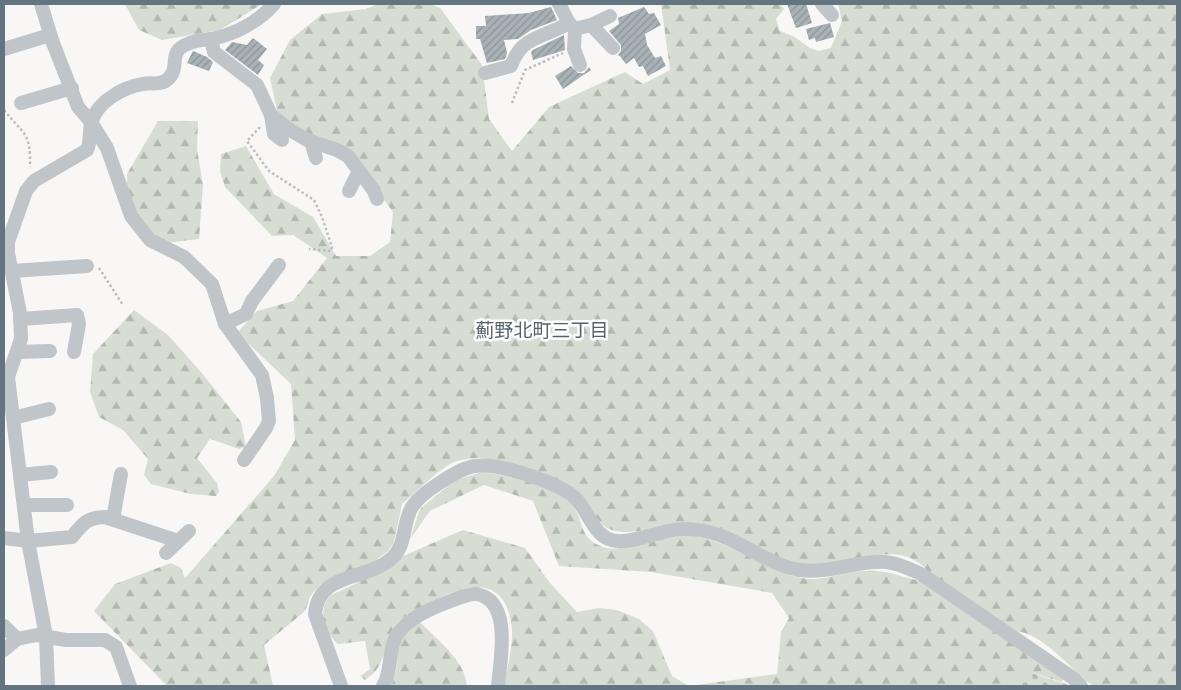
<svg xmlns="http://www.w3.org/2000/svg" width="1181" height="690" font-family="Commissioner,'Noto Sans JP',sans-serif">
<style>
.forest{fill:url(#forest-firs)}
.cemetery{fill:url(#cemetery-stones)}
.building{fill:url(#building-hatch)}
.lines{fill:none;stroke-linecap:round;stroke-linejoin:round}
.path{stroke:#babec0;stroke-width:2.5;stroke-dasharray:2.5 2.5;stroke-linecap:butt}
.minor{stroke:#c0c5c9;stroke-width:14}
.labels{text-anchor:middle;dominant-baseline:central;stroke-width:5;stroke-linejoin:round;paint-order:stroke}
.neighbourhood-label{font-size:19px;fill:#54626b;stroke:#fff}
</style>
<defs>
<pattern id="forest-firs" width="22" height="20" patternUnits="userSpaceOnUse" patternTransform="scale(1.25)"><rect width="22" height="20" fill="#d8ddd4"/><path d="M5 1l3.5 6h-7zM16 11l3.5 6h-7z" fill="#b3b8b1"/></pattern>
<pattern id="cemetery-stones" width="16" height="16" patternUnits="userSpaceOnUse" patternTransform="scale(1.25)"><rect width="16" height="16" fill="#d8ddd4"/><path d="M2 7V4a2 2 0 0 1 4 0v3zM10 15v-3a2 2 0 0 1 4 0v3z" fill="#b3b8b1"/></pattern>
<pattern id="building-hatch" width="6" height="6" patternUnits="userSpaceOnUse" patternTransform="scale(1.25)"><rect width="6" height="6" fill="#a7b1b6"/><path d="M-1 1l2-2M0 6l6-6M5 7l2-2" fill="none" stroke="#8b9599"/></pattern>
</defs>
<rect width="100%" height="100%" fill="#f8f7f5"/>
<g class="forest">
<path d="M125 4H262L220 30 162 40 139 30Z"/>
<path d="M378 4H430L440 8 482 65 489 119 512 151 549 107 625 72 643 84 670 70 661 4H780L784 9 776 19 780 31 793 36 810 48 819 51 831 48 842 21 838 4H1177V686H1093C1071 670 1043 633 1015 631L931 575C901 534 850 567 810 565 770 563 738 528 698 523 673 520 632 538 612 530 596 525 593 507 583 497 569 482 498 458 478 458 471 458 458 460 452 463 434 473 418 491 402 504L394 543 388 551 371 564 321 584 311 595 305 611 264 645 273 686H167L94 611 115 584 171 563 181 568 185 578 274 476 295 440 291 384 237 333 257 311 293 301 327 258 293 235 272 236 225 187 220 171 221 154 246 146 274 194 313 217 336 256H370L390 242 393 212 361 169 278 115 270 78 290 40 322 14 366 9Z"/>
<path d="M158 121H198L197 149 203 185 199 239 157 244 126 220 127 174Z"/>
<path d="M134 310 168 335 201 372 241 422 246 447 239 449 210 439 197 458 217 483 219 492 216 496 191 494 151 484 144 475 148 459 123 430 99 417 90 392 93 354Z"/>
<path d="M483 472C507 476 554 485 571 504 585 519 577 538 603 547 623 554 662 535 688 536 730 539 762 570 802 578 822 582 842 572 862 571 886 569 898 576 921 581L1063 677 1062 682 1033 673 1015 686H504C507 667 515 641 511 622 502 569 456 588 424 606 416 611 405 615 398 622 381 639 390 665 365 680L360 676 370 669 365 641 338 644C324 632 317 608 331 595L383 571 403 556 463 530 525 548 550 583 577 612 598 608 617 610 639 619 653 631 672 676 689 686 777 674 781 632 789 618 772 593 651 572 559 566 533 501 484 485 430 511 410 539 420 509 455 480Z"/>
<path d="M420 622C437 640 465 660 467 686H391C405 657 387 644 420 622Z"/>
</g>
<path class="cemetery" d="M1028 672 1066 684 1070 686H1014Z"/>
<g class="building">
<path d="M787 4H806L812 23 796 28Z"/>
<path d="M551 7 557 20 531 30 518 39 504 40 507 53 505 59 487 63 480 39H476V26H486L485 16 529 13Z"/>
<path d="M644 7 649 14 654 13 661 25 645 34 647 45 655 58 661 56 666 66 648 76 643 66 639 67 634 58 626 64 619 55 617 56 621 51V45L609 31 619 24 618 18Z"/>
<path d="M830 23 834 37 816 42 815 38 809 40 806 29Z"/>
<path d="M564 35 565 50 533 60 531 52 533 50Z"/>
<path d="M253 38 267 49 258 60 264 65 258 75 225 50 232 42 247 45Z"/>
<path d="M193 51 207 57 213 62 209 71 187 63Z"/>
<path d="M571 66 578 73H584L589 67 591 70 563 89 555 76Z"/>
</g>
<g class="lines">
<g class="path">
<path d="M512 103 525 70 563 53"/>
<path d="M4 110C24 135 31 132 30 167"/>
<path d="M260 127 247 141 269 171 314 200 322 217 332 247 331 251 309 249"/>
<path d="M99 268 123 305"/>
</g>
<g class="minor">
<path d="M41 4 53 43 78 107 91 122 107 148 131 216 150 240 184 257 212 284 225 324 262 375 267 398 269 421 266 428 244 460"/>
<path d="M559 4 569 23 575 29 591 25 613 48"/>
<path d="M822 4 832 15"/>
<path d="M591 25 610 16"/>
<path d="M575 29 574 49 580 65"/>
<path d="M211 39 214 52 257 85 271 115 287 128 307 140 337 150 348 156 374 191 377 199"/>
<path d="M4 49 50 35"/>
<path d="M485 73 511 66C522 35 544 38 569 23"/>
<path d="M21 103 72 88"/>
<path d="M271 115 274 134 282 140"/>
<path d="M311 141 316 158"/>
<path d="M349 191 359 171"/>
<path d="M12 271 87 266"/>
<path d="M20 319 77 315 79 324 74 352"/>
<path d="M225 324 246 314 252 301 279 265"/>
<path d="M18 352 50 351"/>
<path d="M13 418 49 409"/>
<path d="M20 475 51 472"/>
<path d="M24 505H67"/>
<path d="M113 519 121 474"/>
<path d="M4 538 28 541 72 537C82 524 88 517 105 517L178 541"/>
<path d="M166 553 189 531"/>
<path d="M4 626 17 639"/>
<path d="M4 650 17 639 37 635 66 640H105L116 647 130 686"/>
<path d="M48 686 46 636 28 541 8 377 21 339 20 313 8 253V242L26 191 34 181 87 150C91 142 89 132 91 124 96 102 123 87 143 84 151 82 161 86 168 79 182 66 165 52 190 43 197 40 205 40 212 39 235 34 258 22 274 4"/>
<path d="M341 686 315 614C319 571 365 582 392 558 407 545 402 523 412 507 421 493 459 468 475 466 498 463 561 482 577 500 590 514 594 539 617 541 635 543 663 529 684 529 734 529 757 563 800 570 829 574 857 560 886 562 898 563 910 569 921 574L1073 678 1081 686"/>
<path d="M383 686C393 670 387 647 399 632 409 618 432 608 448 602 456 599 468 593 477 594 513 601 500 661 498 686"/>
</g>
</g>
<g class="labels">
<g class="neighbourhood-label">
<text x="542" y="329">薊野北町三丁目</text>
</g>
</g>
<rect width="1181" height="690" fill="none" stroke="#627580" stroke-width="10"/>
</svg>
